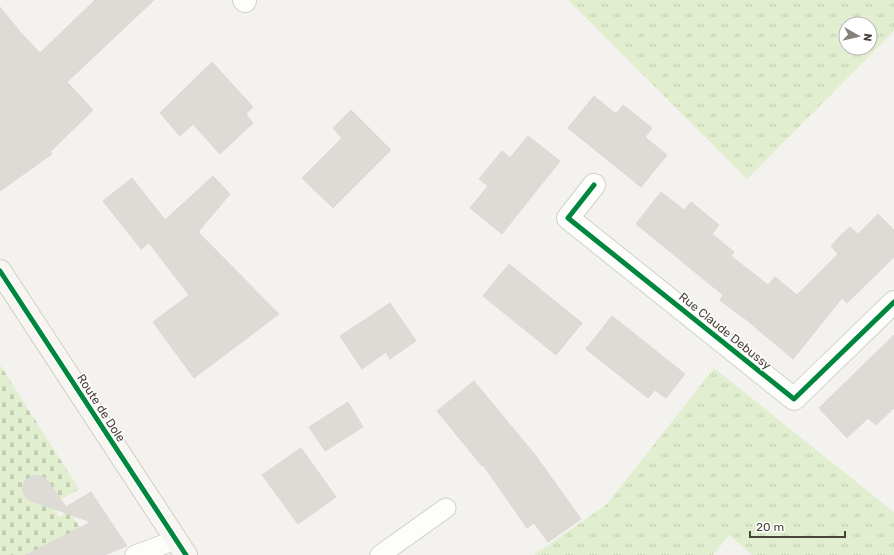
<svg xmlns="http://www.w3.org/2000/svg" width="894" height="555" font-family="Rubik,sans-serif">
<style>
.grass{fill:url(#grass-tufts);fill-rule:evenodd}
.cemetery{fill:url(#cemetery-stones)}
.building{fill:#dedbd6;stroke:#dcd9d4}
.lines{fill:none;stroke-linecap:round;stroke-linejoin:round}
.lane-casing{stroke:#d2d0cb;stroke-width:21}
.street-casing{stroke:#d2d0cb;stroke-width:24}
.secondary-casing{stroke:#d3cfc5;stroke-width:24}
.lane{stroke:#fdfdfc;stroke-width:19}
.street{stroke:#fdfdfc;stroke-width:22}
.secondary{stroke:#f7f6f1;stroke-width:22}
.cycleway-casing{stroke:#fff;stroke-width:8}
.cycleway{stroke:#00873e;stroke-width:5}
.labels{text-anchor:middle;dominant-baseline:central;stroke-width:3;stroke-linejoin:round;paint-order:stroke}
.street-label{font-size:12px;fill:#4b4439;stroke:#fff}
</style>
<defs>
<pattern id="grass-tufts" width="24" height="20" patternUnits="userSpaceOnUse"><rect width="24" height="20" fill="#e1eecf"/><path d="M3 7l-1-3M5 7V3M7 7l1-3M15 17l-1-3M17 17v-4M19 17l1-3" fill="none" stroke="#c3cdb2"/></pattern>
<pattern id="cemetery-stones" width="16" height="16" patternUnits="userSpaceOnUse"><rect width="16" height="16" fill="#e1eecf"/><path d="M2 7V4a2 2 0 0 1 4 0v3zM10 15v-3a2 2 0 0 1 4 0v3z" fill="#c3cdb2"/></pattern>
</defs>
<rect width="100%" height="100%" fill="#f4f2ee"/>
<g class="grass">
<path d="M568 0H894V31L747 179ZM846 24H870V48H846Z"/>
<path d="M714 368 894 512V555H752L729 535 713 555H534L607 504Z"/>
</g>
<path class="cemetery" d="M0 365 79 489 51 506 59 517 69 511 97 553 91 555H0Z"/>
<g class="building">
<path d="M95 0H154L67 82 93 110 50 152 52 154 0 191V7L21 33 40 53Z"/>
<path d="M212 62 253 107 246 114 253 123 220 154 193 124 180 136 160 113Z"/>
<path d="M594 96 616 114 623 105 652 128 645 137 667 155 641 187 568 128Z"/>
<path d="M351 110 391 150 333 208 302 178 342 138 333 128Z"/>
<path d="M528 136 560 161 502 234 470 208 488 186 479 179 502 151 510 158Z"/>
<path d="M213 176 230 194 198 232 279 314 194 378 153 322 189 295 149 243 141 249 103 201 132 178 165 220Z"/>
<path d="M661 192 684 210 691 202 719 225 712 234 734 252 731 256 768 285 775 277 797 295 838 254 831 246 841 235 850 227 858 234 878 214 894 230V257L847 303 842 298 793 359 743 317H742L720 300 723 295 636 224Z"/>
<path d="M509 264 582 323 556 355 483 296Z"/>
<path d="M390 303 416 341 390 359 386 352 362 369 340 336Z"/>
<path d="M612 316 685 374 666 398 655 390 648 398 586 349Z"/>
<path d="M894 335V408L876 425 868 418 847 438 819 408Z"/>
<path d="M474 381 536 456 581 519 548 542 534 523 527 528 483 465 482 466 437 411Z"/>
<path d="M348 402 363 427 325 451 309 427Z"/>
<path d="M301 448 336 497 298 524 262 475Z"/>
<path d="M34 475 44 477 47 480 66 507 91 492 127 546 104 555H26L91 522 29 500 25 496 23 492V486L25 481 29 478Z"/>
</g>
<g class="lines">
<g class="lane-casing">
<g id="lane">
<path d="M135 555 176 540"/>
<path d="M380 555 446 508"/>
</g>
</g>
<g class="street-casing">
<g id="street">
<path d="M244 0 245 1"/>
<path d="M594 185 568 218 794 399 894 302"/>
</g>
</g>
<g class="secondary-casing">
<path id="secondary" d="M0 271 186 555"/>
</g>
<use href="#lane" class="lane"/>
<use href="#street" class="street"/>
<use href="#secondary" class="secondary"/>
<g class="cycleway-casing">
<g id="cycleway">
<path d="M594 185 568 218 794 399 894 302"/>
<path d="M0 271 186 555"/>
</g>
</g>
<use href="#cycleway" class="cycleway"/>
</g>
<g class="labels">
<g class="street-label">
<text transform="translate(725 331) rotate(39)">Rue Claude Debussy</text>
<text transform="translate(101 408) rotate(57)">Route de Dole</text>
</g>
</g>
<g transform="translate(858 36) rotate(98)"><circle r="19" fill="#ffffff" stroke="#b7b4b0"/>
<path d="M0-3L7 15L0 10L-7 15Z" fill="#868178"/>
<text y="-6" font-size="11" font-weight="bold" text-anchor="middle" fill="#4b4439">N</text>
</g>
<path d="M750 531v6h95v-6" fill="none" stroke="#4b4439" stroke-width="2"/>
<text x="756" y="531" font-size="12" fill="#4b4439" stroke="#ffffff" stroke-width="3" paint-order="stroke">20 m</text>
</svg>
